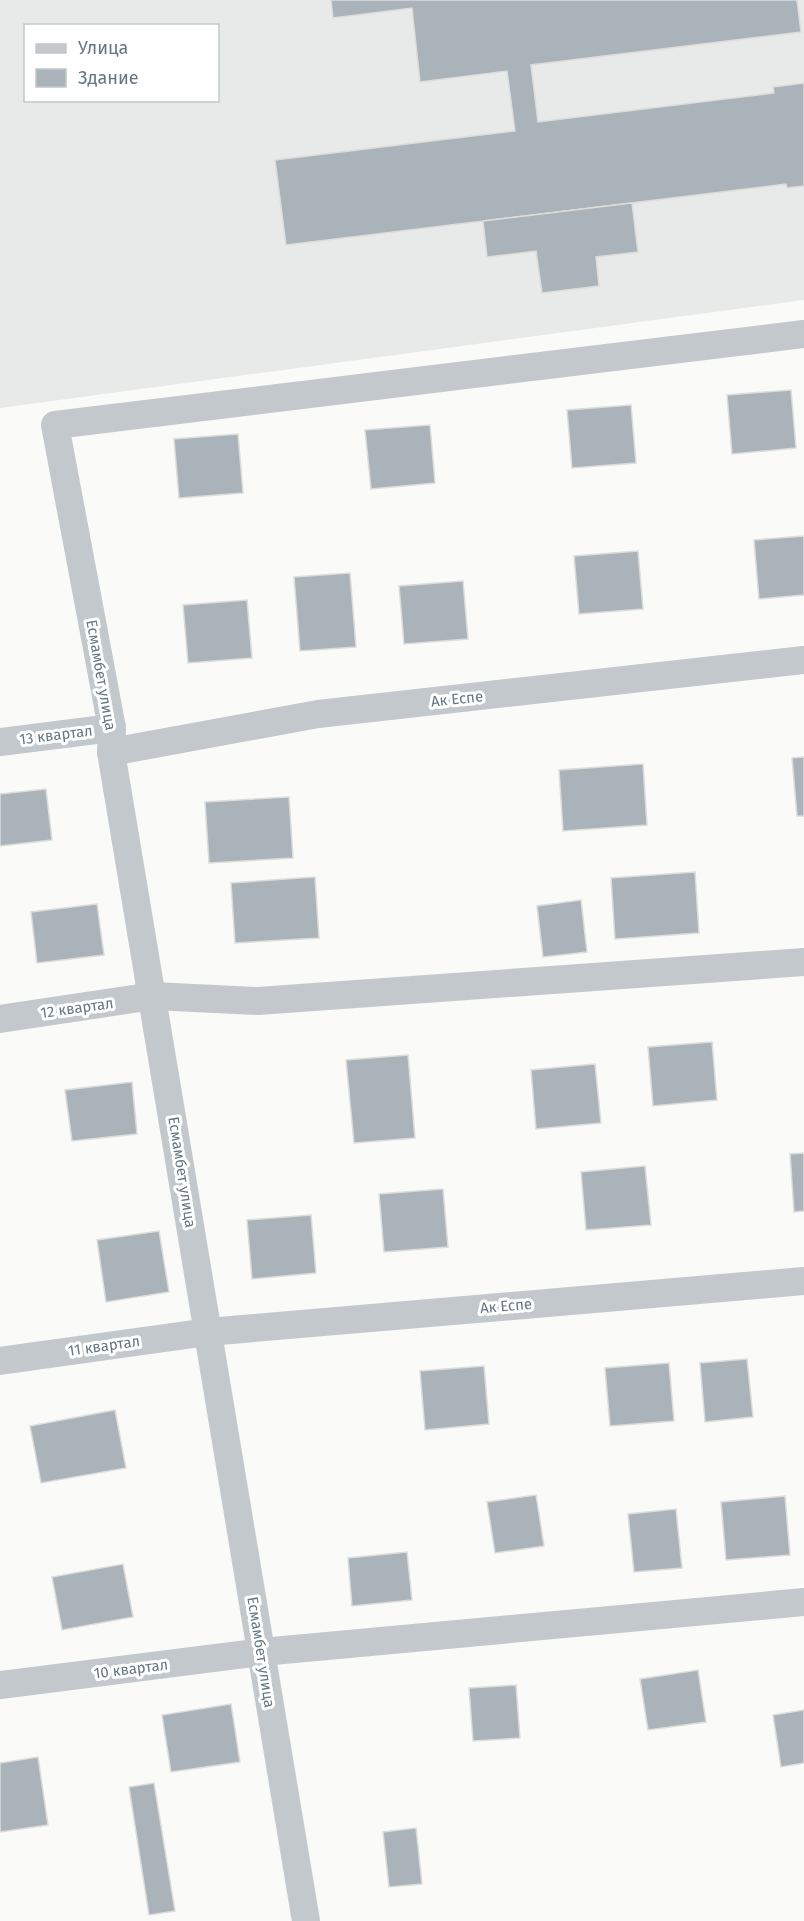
<svg xmlns="http://www.w3.org/2000/svg" width="804" height="1921" font-family="'Fira Sans',sans-serif">
<style>
.built{fill:#e8e9e9;fill-rule:evenodd}
.building{fill:#aab3b9;stroke:#dcdcda;stroke-width:1.5}
.lines{fill:none;stroke-linecap:round;stroke-linejoin:round}
.minor{stroke:#c3c8cc;stroke-width:28}
.labels{text-anchor:middle;dominant-baseline:central;stroke-width:6;stroke-linejoin:round;paint-order:stroke}
.street-label{font-size:15px;fill:#657683;stroke:#fff}
</style>
<rect width="100%" height="100%" fill="#fafaf8"/>
<path class="built" d="M0 0H804V300L0 408ZM26 26H218V100H26Z"/>
<g class="building">
<path d="M331 0H797L801 32 531 65 538 122 774 93 773 87 804 83V186L787 188 786 184 286 245 275 160 515 131 507 71 420 82 412 8 333 18Z"/>
<path d="M632 203 638 252 596 257 599 286 542 293 536 251 487 257 483 221Z"/>
<path d="M791 390 796 448 732 454 727 395Z"/>
<path d="M631 405 636 463 572 468 567 410Z"/>
<path d="M430 425 435 483 371 489 365 430Z"/>
<path d="M238 434 243 493 179 498 174 439Z"/>
<path d="M804 536V595L759 599 754 540Z"/>
<path d="M638 551 643 609 579 614 574 556Z"/>
<path d="M350 573 356 647 300 651 294 577Z"/>
<path d="M463 581 468 639 404 644 399 586Z"/>
<path d="M247 600 252 658 188 663 183 605Z"/>
<path d="M804 757V816H797L792 758Z"/>
<path d="M643 764 647 825 563 831 559 770Z"/>
<path d="M46 789 52 840 0 846V794Z"/>
<path d="M289 797 293 858 209 863 205 802Z"/>
<path d="M695 872 699 933 615 939 611 878Z"/>
<path d="M315 877 319 938 235 943 231 883Z"/>
<path d="M581 900 587 952 543 957 537 906Z"/>
<path d="M97 904 104 955 37 963 31 912Z"/>
<path d="M712 1042 717 1100 653 1106 648 1047Z"/>
<path d="M408 1055 415 1138 354 1143 346 1060Z"/>
<path d="M595 1064 601 1123 536 1129 531 1070Z"/>
<path d="M132 1082 137 1134 72 1141 65 1090Z"/>
<path d="M804 1153V1211L794 1212 790 1154Z"/>
<path d="M645 1166 651 1225 586 1230 581 1172Z"/>
<path d="M443 1189 448 1247 384 1252 379 1194Z"/>
<path d="M311 1215 316 1273 252 1279 247 1220Z"/>
<path d="M159 1231 169 1292 106 1302 97 1240Z"/>
<path d="M747 1359 753 1417 705 1422 700 1363Z"/>
<path d="M669 1363 674 1421 610 1426 605 1368Z"/>
<path d="M484 1366 489 1424 425 1430 420 1371Z"/>
<path d="M115 1410 126 1468 41 1483 30 1426Z"/>
<path d="M536 1495 544 1546 495 1553 487 1502Z"/>
<path d="M785 1496 790 1555 726 1560 721 1502Z"/>
<path d="M676 1509 682 1568 634 1572 628 1514Z"/>
<path d="M407 1552 412 1600 352 1606 348 1558Z"/>
<path d="M123 1564 133 1617 62 1630 52 1577Z"/>
<path d="M698 1670 706 1722 648 1730 640 1679Z"/>
<path d="M516 1685 520 1738 473 1741 469 1688Z"/>
<path d="M231 1704 240 1762 171 1772 162 1715Z"/>
<path d="M804 1710V1763L781 1767 773 1715Z"/>
<path d="M38 1757 48 1825 0 1832V1763Z"/>
<path d="M154 1783 175 1911 149 1915 129 1787Z"/>
<path d="M416 1828 422 1884 389 1887 383 1832Z"/>
</g>
<g class="lines">
<g class="minor">
<path d="M0 742 112 728"/>
<path d="M111 752 318 714 804 660"/>
<path d="M0 1019 153 996 258 1001 804 962"/>
<path d="M0 1361 208 1332 804 1281"/>
<path d="M0 1685 262 1652 804 1602"/>
<path d="M306 1921 111 752 112 728 55 425 804 334"/>
</g>
</g>
<g class="labels">
<g class="street-label">
<text transform="translate(101 675) rotate(80)">Есмамбет улица</text>
<text transform="translate(457 699) rotate(-6)">Ак Еспе</text>
<text transform="translate(56 735) rotate(-7)">13 квартал</text>
<text transform="translate(77 1008) rotate(-8)">12 квартал</text>
<text transform="translate(182 1172) rotate(81)">Есмамбет улица</text>
<text transform="translate(506 1306) rotate(-5)">Ак Еспе</text>
<text transform="translate(104 1346) rotate(-8)">11 квартал</text>
<text transform="translate(261 1652) rotate(81)">Есмамбет улица</text>
<text transform="translate(131 1669) rotate(-7)">10 квартал</text>
</g>
</g>
<rect x="24" y="24" width="195" height="78" fill="#ffffff" stroke="#c1c8cd" stroke-width="1.5"/>
<rect x="36" y="44" width="30" height="9" fill="#c3c8cc" stroke="#c1c8cd" stroke-width="1.5"/>
<text x="78" y="54" font-size="18" fill="#657683">Улица</text>
<rect x="36" y="69" width="30" height="18" fill="#aab3b9" stroke="#c1c8cd" stroke-width="1.5"/>
<text x="78" y="84" font-size="18" fill="#657683">Здание</text>
</svg>
